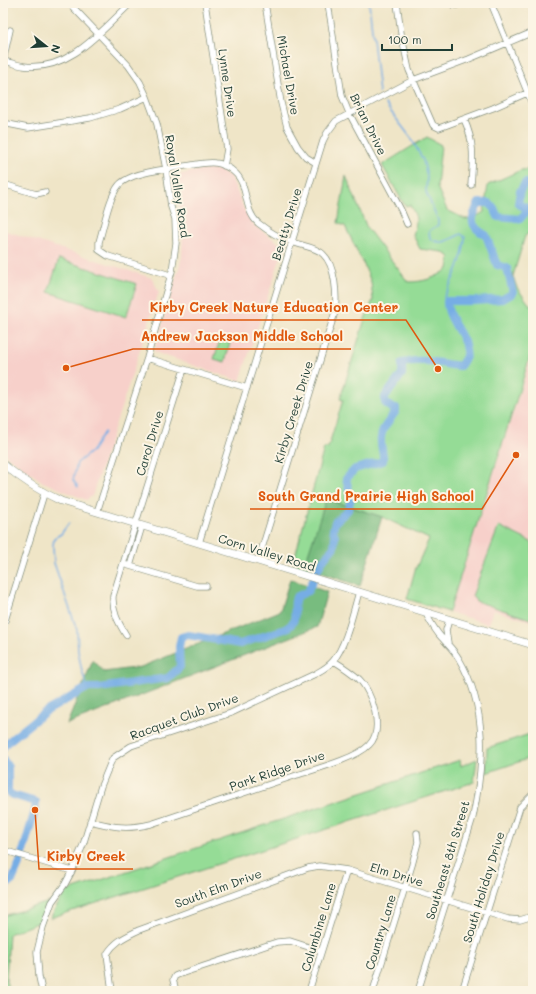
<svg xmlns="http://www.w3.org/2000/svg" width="536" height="994" font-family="Mali,sans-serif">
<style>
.built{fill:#f7d0ca}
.green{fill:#95dc96;stroke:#5a8c65}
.forest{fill:#78bc7f;stroke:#4c7c5a}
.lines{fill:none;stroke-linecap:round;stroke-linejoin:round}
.stream{stroke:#76ade5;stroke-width:1.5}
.river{stroke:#76ade5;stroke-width:8}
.minor-casing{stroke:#87917e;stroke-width:7}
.major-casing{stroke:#87917e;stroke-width:8}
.minor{stroke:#fff;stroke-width:5.5}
.major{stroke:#fff;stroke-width:7}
.labels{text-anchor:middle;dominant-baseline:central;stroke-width:4;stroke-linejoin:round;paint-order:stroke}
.street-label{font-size:12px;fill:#1f3d34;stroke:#fcf5e5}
.leader{fill:none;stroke:#de580e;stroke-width:1.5}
.callout-dot{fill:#de580e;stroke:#fcf5e5;stroke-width:1.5}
.callout-label{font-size:13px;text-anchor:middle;font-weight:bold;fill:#de580e;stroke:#fcf5e5;stroke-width:4;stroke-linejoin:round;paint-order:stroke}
</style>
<rect width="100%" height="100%" fill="#fcf5e5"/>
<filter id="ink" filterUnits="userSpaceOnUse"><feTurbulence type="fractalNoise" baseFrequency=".025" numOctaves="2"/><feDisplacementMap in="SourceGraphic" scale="8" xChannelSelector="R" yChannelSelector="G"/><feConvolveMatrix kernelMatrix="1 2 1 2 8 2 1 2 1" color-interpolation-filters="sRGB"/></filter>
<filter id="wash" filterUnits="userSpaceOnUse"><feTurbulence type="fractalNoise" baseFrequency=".012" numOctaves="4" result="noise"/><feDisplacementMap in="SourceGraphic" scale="16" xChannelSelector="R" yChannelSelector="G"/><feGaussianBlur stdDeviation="0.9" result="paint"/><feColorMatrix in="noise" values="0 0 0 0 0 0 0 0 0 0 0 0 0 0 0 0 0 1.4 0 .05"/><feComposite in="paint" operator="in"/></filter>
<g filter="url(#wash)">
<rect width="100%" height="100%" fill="#efe5c7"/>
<!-- built -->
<path class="built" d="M218,169L231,177L245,211L254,225L284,247L240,381L154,352L182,257L183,227L174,176L199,170Z
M3,230L152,278L159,292L92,496L86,500L43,482L8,457L3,451Z
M533,351V622L493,610L488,624L449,612Z"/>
<!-- green -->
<path class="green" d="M427,137L441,145L437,187L447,210L465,219L474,218L484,212L488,185L521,170L533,169V230L525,236L513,276L517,288L533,309V347L449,612L407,599L415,570L429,539L382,517L327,499L304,567L293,564L324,448H328L343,400L340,399L365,319L373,300L371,282L364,265L345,226L338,223L346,176L367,228L408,282C424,282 436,278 448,269L450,257L443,252L420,249L413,235C417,220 418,219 410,205L405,206L382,165Z
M59,259L137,284L126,317L48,292Z
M220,340L230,343L225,362L214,359Z
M499,526L533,543V620L476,601L472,596Z
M533,733V757L486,773L487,748Z
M477,759L474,782L50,918L65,892L460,760L461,766Z
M49,902L40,922L9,934L6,981L9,991H3V916Z"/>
<!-- forest -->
<path class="forest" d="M326,499L382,517L360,586L304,567Z
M290,579L327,592L317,627L67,724L93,660L104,672L141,667L280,611Z"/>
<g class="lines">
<!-- stream -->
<path class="stream" d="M369,3L379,93
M385,104L411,138L423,160L427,176L426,192L438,220V225L429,231L430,239C443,246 450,239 461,234L465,237C464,258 453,279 444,297L447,301
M78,487L73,480L77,463L92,451L104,432
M69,523L61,534L54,538L53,546L54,563L77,630L78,651L81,667L87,688"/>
<!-- river -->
<path class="river" d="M3,748L4,745L45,712L87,688H99L168,678L180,667L179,647L181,637L188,635L240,644L285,629C301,620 291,611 296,597L308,591L321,563L334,547L335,536L333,530L335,522L348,510L351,498L346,479L355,469L383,461C384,454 381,449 381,442C379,431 390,420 396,411V408H392L385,403V397L402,374V363C422,357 440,364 460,366C462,363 466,358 466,355C469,339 446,319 447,301H475L503,299L513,293L507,268L497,265L486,235C468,226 471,218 479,203H489L494,208L498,217L520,219L526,212L525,207L518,204L520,191L525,183L533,184
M3,759L8,767V792L12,795L36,802L35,810L20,862L12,881L3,887"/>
</g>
</g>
<g filter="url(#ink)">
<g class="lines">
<!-- minor casing -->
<g class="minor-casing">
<path id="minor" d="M69,3L128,65L140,82L147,97L157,124L166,169L171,207L175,219L176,243L172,271L147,358L97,512
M205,3L227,149L224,166
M265,3L281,103L287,127L298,147L306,157L316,163
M328,3L342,96L349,113L401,210L407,224
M397,3L401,33L409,70L433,125L439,128L493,108L527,93
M452,3L453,5H457L463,3
M491,3L533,106
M3,61C10,62 17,65 24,66C69,72 101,31 131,3
M3,61L10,30
M464,119C475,144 473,158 471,185
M3,123L28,128L90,118L120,109L147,97
M3,184L36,194L45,192
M170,275L108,256L99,250V242C104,226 109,197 119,185C122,181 129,178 134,176C150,170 169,169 185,166C195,165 205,162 215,163C221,163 230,168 234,172C249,184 243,210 258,223C268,231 280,238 292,242C302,246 316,247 323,254C336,266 337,297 335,312L258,561
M147,358L247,388
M199,543L323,141L327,133L336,121L413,80L469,59L533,32
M123,564L197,586H206
M130,566L142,526
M3,627L44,494
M126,635C118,622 112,611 113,596L184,369
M448,643L446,630L449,620
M90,821C115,827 125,830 151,824C200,808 248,791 297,775C316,769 357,758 369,745C385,730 372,692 359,679C351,672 342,666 334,661
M3,850L72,871
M42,991L39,977L37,952L43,927L52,902L65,884L72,871L83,845L101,786L110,764L113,758L131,746L231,713L315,674C322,670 328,667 333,661C346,646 353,612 359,592
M112,991L107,954C115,941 125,937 139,930L308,868L319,866L347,870L508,919L520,920L533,916
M176,991L173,980L175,976L180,974L277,942L290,941L321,951
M309,991L347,870
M373,991L412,865L418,842L417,833
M418,991L473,817C484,764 488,708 459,659C454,650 449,646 442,638C435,631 430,621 425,612
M462,991L520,807L533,794"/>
</g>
<!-- major casing -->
<g class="major-casing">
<path id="major" d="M3,464C21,479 39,491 61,501L533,645"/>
</g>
<!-- minor -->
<use href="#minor" class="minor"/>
<!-- major -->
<use href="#major" class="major"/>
</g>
</g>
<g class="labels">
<!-- street labels -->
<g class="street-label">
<text transform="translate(289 75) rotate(80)">Michael Drive</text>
<text transform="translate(228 83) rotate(82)">Lynne Drive</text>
<text transform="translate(369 124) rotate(64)">Brian Drive</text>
<text transform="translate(178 186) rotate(81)">Royal Valley Road</text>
<text transform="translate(286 224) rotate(-73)">Beatty Drive</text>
<text transform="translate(293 412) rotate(-73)">Kirby Creek Drive</text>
<text transform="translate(149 443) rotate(-73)">Carol Drive</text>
<text transform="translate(267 552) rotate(17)">Corn Valley Road</text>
<text transform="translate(184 716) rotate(-20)">Racquet Club Drive</text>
<text transform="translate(277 770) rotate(-19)">Park Ridge Drive</text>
<text transform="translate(447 860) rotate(-73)">Southeast 8th Street</text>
<text transform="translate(397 874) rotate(17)">Elm Drive</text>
<text transform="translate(483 887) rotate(-73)">South Holiday Drive</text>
<text transform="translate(218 888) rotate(-20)">South Elm Drive</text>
<text transform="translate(318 927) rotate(-73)">Columbine Lane</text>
<text transform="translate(380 932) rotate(-73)">Country Lane</text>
</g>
</g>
<!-- callouts -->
<path class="leader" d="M438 369L406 320H142M66 368L133 349H351M516 455L482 509H250M35 810L39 869H133"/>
<g class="callout-dot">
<circle cx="438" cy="369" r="4"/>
<circle cx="66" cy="368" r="4"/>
<circle cx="516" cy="455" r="4"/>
<circle cx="35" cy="810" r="4"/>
</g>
<g class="callout-label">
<text x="274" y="312">Kirby Creek Nature Education Center</text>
<text x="242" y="341">Andrew Jackson Middle School</text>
<text x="366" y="501">South Grand Prairie High School</text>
<text x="86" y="861">Kirby Creek</text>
</g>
<!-- margin -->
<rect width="536" height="994" fill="none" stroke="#fcf5e5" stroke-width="16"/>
<!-- north arrow -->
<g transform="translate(46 46) rotate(107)" stroke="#fcf5e5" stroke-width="3" paint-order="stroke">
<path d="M0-3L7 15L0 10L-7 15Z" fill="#1f3d34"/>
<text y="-6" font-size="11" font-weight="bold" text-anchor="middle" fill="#1f3d34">N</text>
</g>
<!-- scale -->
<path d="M382 44v6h70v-6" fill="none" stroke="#1f3d34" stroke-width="2"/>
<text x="388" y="44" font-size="12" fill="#1f3d34" stroke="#fcf5e5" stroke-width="3" paint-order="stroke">100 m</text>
</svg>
